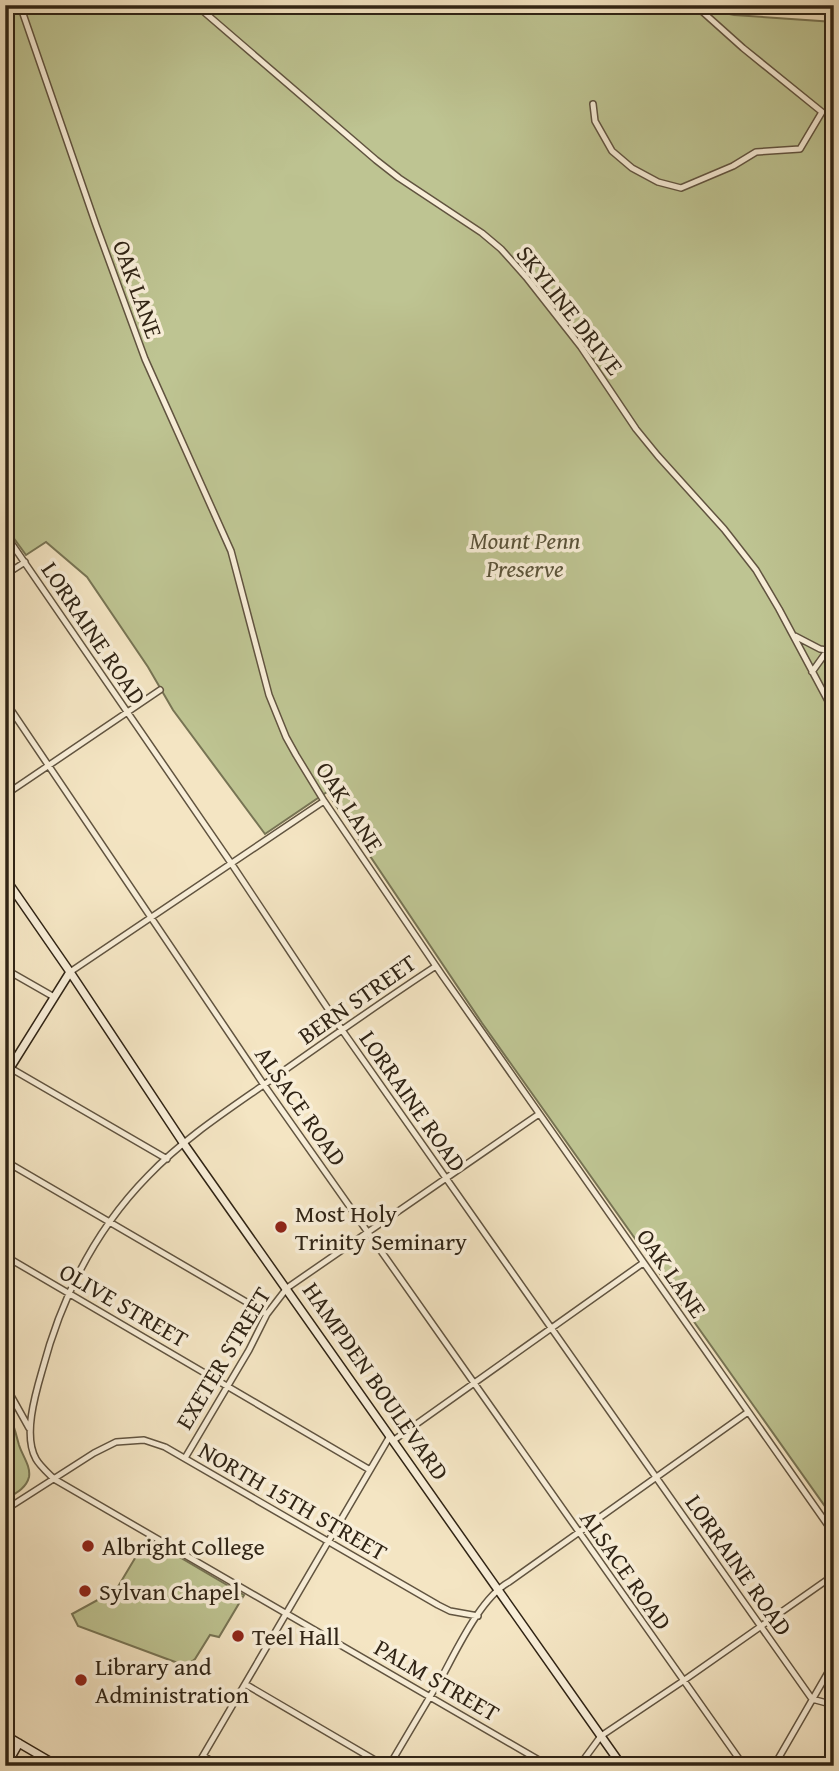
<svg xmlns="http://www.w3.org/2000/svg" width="839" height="1771" font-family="'Gentium Book Plus',serif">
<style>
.green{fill:#bec492;stroke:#777454;stroke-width:2}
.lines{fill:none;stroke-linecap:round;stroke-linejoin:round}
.street-casing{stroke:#615440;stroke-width:8}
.secondary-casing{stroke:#302415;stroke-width:10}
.street{stroke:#f8eed8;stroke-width:5}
.secondary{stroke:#f8eed8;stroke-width:7}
.poi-dot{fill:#8f2418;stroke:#f8eed8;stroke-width:2.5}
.labels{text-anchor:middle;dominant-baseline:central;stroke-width:7;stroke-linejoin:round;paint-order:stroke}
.street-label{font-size:24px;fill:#302415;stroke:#f8eed8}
.park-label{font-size:24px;font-style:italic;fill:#5b543a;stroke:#f8eed8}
.poi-label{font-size:24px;fill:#302415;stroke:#f8eed8;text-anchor:start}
</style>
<rect width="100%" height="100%" fill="#f4e5c3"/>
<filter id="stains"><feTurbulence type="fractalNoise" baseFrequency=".00286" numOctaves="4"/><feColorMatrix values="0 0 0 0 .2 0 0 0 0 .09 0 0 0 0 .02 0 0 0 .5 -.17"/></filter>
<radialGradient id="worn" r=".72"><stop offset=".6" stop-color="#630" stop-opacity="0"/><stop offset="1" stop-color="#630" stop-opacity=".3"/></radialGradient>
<!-- green -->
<path class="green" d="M5,5H687L734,15L834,22V1519L482,1023L327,792L265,834L173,710L148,667L87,577L46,542L26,555L5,526Z
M5,1402C11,1416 15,1430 19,1445C22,1455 31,1466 29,1477C26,1489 14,1494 5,1500Z
M147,1538L244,1595L219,1637L210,1635L195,1659L186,1666L78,1626L72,1614L116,1590Z"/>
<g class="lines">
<!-- street casing -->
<g class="street-casing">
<path id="street" d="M20,5L96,225L145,359L231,551L269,695L286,737L296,755L324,801L442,975L834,1534
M196,5L376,160L399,178L482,233L501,249L526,277L581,347L636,429L658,456L724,529L756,570L779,609L834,712
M593,104L595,121L612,151L632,168L658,182L681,188L733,166L756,152L800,149L822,112L743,48L695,5
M5,534L231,863L342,1030L745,1604L812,1699L834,1705
M5,575L25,562
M795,636L820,649L834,651
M812,672L827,651
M5,701L264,1085L744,1766
M5,795L160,690
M436,966C384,1000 333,1036 282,1072C236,1105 187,1135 148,1176C95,1230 61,1299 42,1371C35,1395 23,1436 36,1459C40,1466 48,1473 54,1479L549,1766
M5,969L54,997
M70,972L324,801
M5,1065L167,1159
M5,1161L267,1314
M5,1256L370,1470
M5,1385L29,1428
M394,1440L643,1263
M185,1458L249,1350L267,1314L287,1288L539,1114
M5,1510L94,1453L116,1442L144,1440L165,1447L438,1605L450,1611L478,1616
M245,1684L385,1766
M203,1756L220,1766
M197,1766L390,1436
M389,1766C407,1735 426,1704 444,1673C459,1645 482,1597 509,1582L748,1412
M579,1766L601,1736L683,1681L834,1575
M774,1766L834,1662"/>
</g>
<!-- secondary casing -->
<g class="secondary-casing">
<path id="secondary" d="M5,878L70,972L184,1144L622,1766
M5,1076L70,972
M5,1735L58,1766
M6,1766L19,1743"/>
</g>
<!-- street -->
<use href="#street" class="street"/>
<!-- secondary -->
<use href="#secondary" class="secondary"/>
</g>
<!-- markers -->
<g class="poi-dot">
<circle cx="281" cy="1227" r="7"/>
<circle cx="88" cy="1546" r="7"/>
<circle cx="85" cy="1591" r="7"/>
<circle cx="238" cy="1636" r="7"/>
<circle cx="81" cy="1680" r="7"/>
</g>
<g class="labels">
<!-- street labels -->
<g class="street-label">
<text transform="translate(138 289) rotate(70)">OAK LANE</text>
<text transform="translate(570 310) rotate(52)">SKYLINE DRIVE</text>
<text transform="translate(94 633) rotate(56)">LORRAINE ROAD</text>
<text transform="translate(350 807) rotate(57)">OAK LANE</text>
<text transform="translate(357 999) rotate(-35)">BERN STREET</text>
<text transform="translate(413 1101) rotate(55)">LORRAINE ROAD</text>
<text transform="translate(301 1106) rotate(55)">ALSACE ROAD</text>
<text transform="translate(672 1273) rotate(55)">OAK LANE</text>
<text transform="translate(124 1305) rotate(30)">OLIVE STREET</text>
<text transform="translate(223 1358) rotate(-59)">EXETER STREET</text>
<text transform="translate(376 1381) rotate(55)">HAMPDEN BOULEVARD</text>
<text transform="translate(293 1501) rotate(30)">NORTH 15TH STREET</text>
<text transform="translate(739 1565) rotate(55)">LORRAINE ROAD</text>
<text transform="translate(626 1570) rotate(55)">ALSACE ROAD</text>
<text transform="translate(437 1680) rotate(30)">PALM STREET</text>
</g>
<!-- park labels -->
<g class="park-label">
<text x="525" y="540">Mount Penn<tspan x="525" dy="28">Preserve</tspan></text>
</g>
<!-- poi labels -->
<g class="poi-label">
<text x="295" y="1213">Most Holy<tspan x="295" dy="28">Trinity Seminary</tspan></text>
<text x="102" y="1546">Albright College</text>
<text x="99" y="1591">Sylvan Chapel</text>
<text x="252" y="1636">Teel Hall</text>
<text x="95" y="1666">Library and<tspan x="95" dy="28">Administration</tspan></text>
</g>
</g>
<!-- margin -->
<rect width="839" height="1771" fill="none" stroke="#f4e5c3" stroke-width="28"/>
<rect x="7" y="7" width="825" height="1757" fill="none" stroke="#302415" stroke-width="3.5"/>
<rect x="14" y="14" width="811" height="1743" fill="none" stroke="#302415" stroke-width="2"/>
<rect width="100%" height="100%" filter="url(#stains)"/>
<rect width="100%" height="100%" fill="url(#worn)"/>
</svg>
